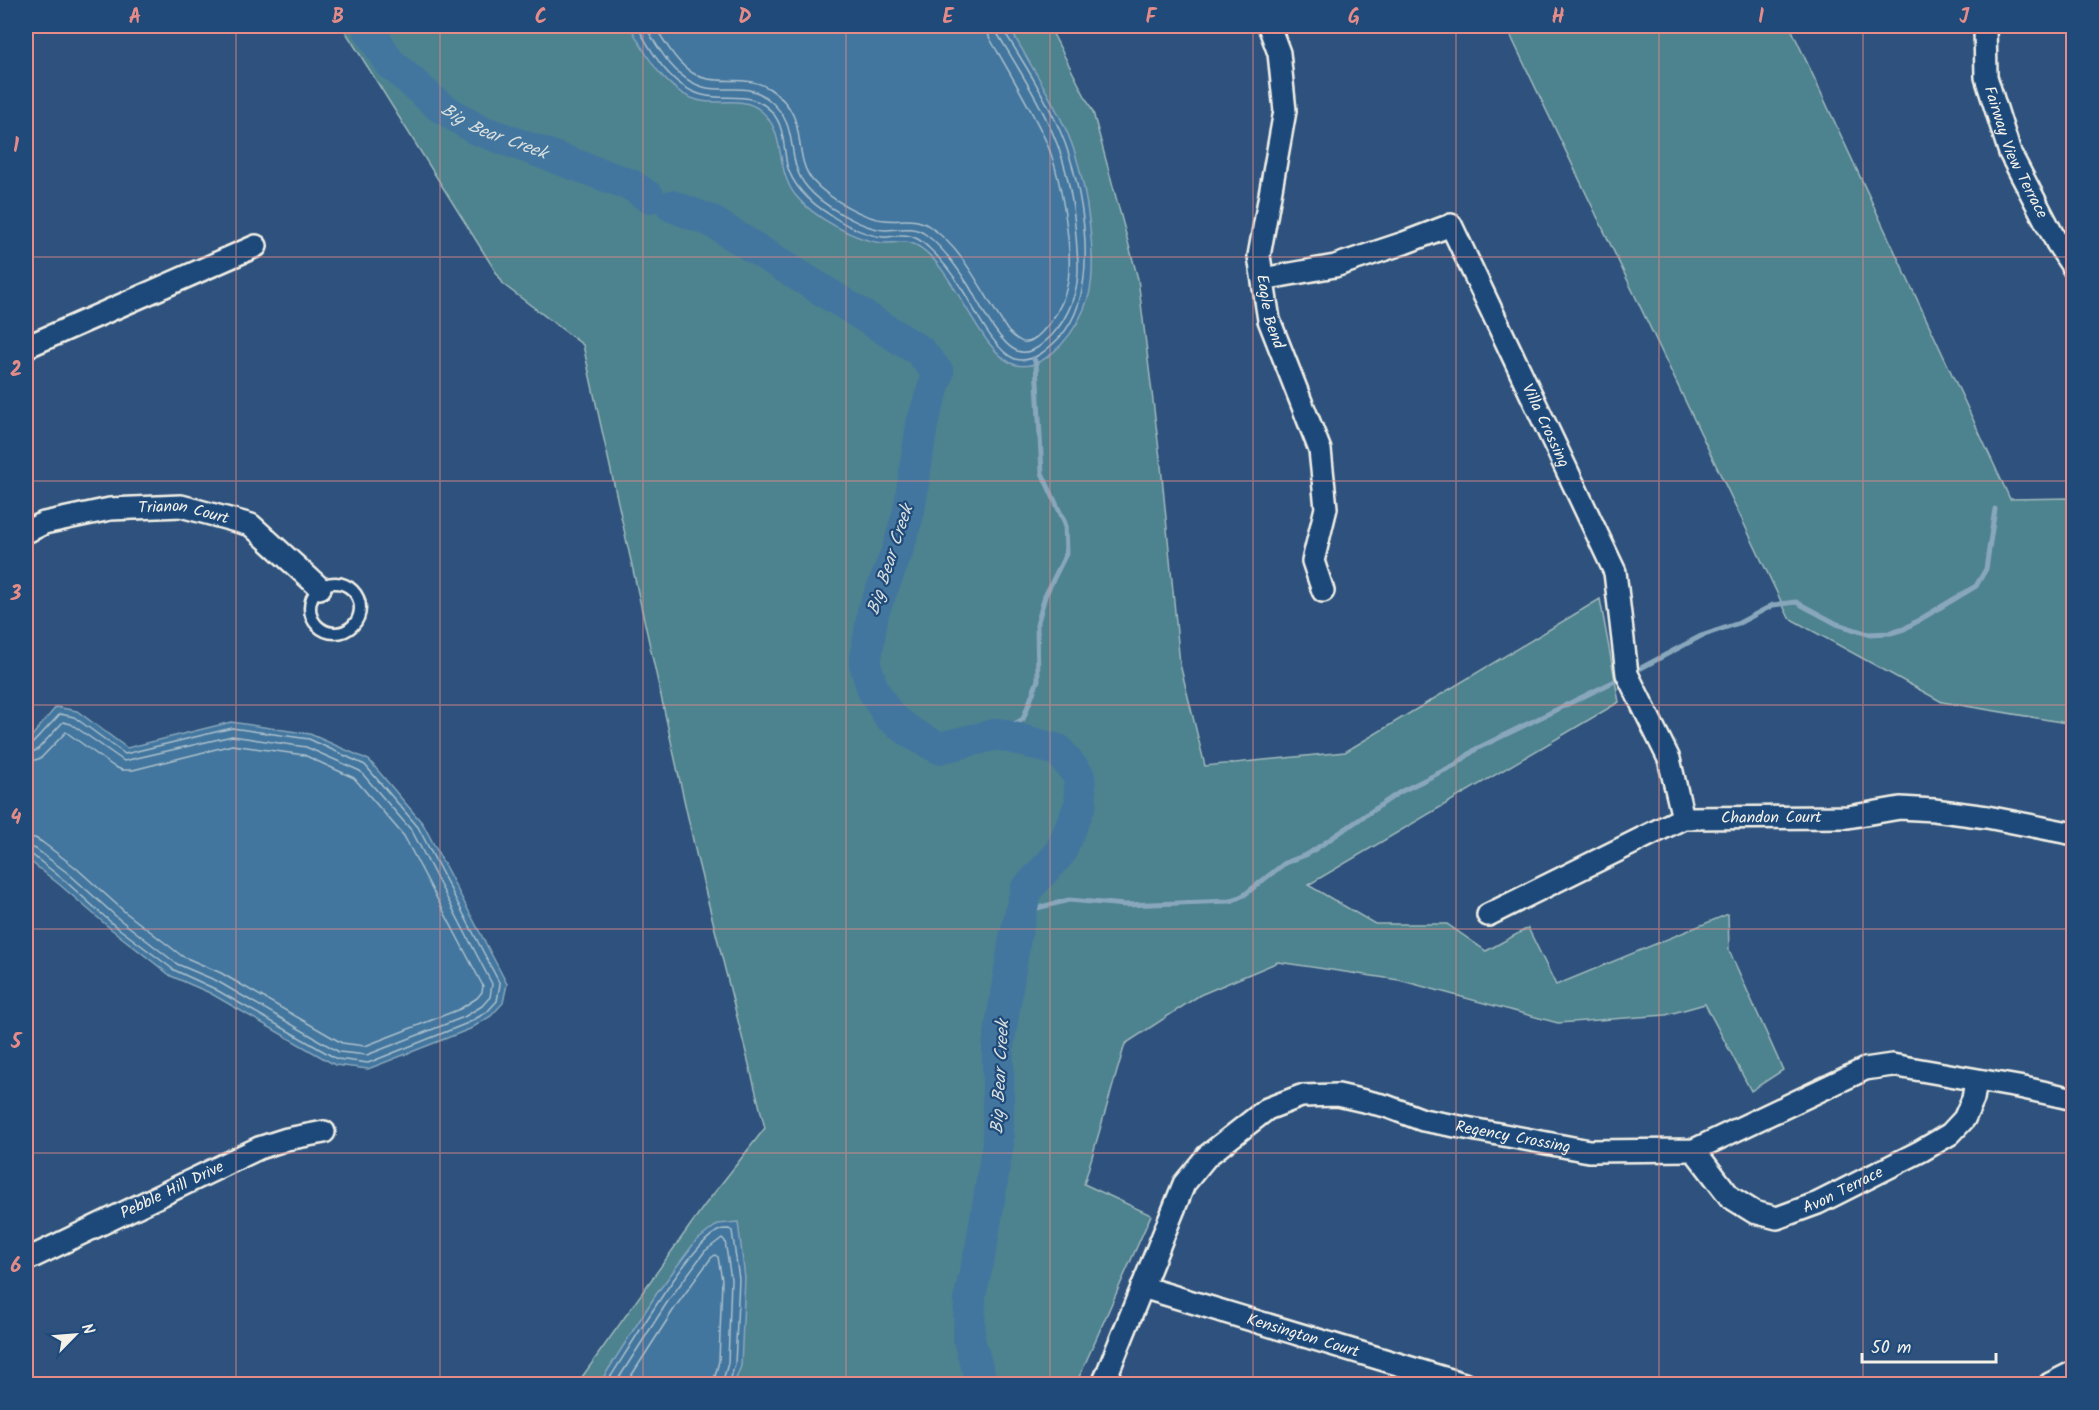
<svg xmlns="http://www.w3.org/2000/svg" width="2099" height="1410" font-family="Kalam,sans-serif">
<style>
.green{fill:#4e828f;stroke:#a1babc;stroke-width:1.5}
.water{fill:#42769f;stroke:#89a7bc;stroke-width:1.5}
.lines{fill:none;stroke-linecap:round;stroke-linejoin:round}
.shore{stroke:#adc0cb;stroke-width:1.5}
.stream{stroke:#89a7bc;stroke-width:5}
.river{stroke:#42769f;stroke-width:32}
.service-casing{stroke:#f4f1e8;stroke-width:15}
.minor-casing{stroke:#f4f1e8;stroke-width:26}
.service{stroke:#1f4a7a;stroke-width:10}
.minor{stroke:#1f4a7a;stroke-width:21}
.grid{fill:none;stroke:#e58c88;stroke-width:1.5;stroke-opacity:0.55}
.labels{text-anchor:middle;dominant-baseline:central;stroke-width:4.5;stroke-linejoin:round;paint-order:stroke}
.street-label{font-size:16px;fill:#f4f1e8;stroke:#1f4a7a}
.water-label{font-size:18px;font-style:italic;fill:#d9dfdd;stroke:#1f4a7a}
.neatline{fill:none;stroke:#e58c88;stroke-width:2}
.grid-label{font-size:20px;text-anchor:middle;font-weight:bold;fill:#e58c88}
</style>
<rect width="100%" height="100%" fill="#2e527d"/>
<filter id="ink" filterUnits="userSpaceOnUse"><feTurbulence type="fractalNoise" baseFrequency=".0167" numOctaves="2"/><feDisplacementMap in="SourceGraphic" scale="12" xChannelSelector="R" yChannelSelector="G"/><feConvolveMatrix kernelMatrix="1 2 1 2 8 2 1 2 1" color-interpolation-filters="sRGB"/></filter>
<g filter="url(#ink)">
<!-- green -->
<path class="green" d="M342,26H1049L1093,112L1138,279L1161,466L1180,664L1205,766L1345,752L1600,599L1619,702L1308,885L1375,924H1447L1486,951L1528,928L1556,985L1728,914L1729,950L1783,1070L1751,1091L1705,1004L1666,1015L1558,1023L1399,980L1278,962L1200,995L1125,1044L1084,1184L1151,1215L1076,1384H577L704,1206L765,1128L697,858L583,345L504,285Z
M1506,26H1790L2010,499L2073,498V724L1942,702L1789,618Z"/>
<!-- water -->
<path class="water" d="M630,26H1008C1018,41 1027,59 1037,75C1051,100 1066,125 1075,153C1086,187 1098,260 1089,295C1084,312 1074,331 1061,345C1049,357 1034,369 1016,365C980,356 954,264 916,245C905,239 895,244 883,243C857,241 813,217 796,196C774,169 787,131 760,110C745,98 727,103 709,102C670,100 646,56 630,26Z
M56,707L77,711L127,748L231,722L310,734L369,760L423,824L507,984L503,1003L491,1016L470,1029L368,1069L335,1065L210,993L171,976L111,929L60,885L26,858V743Z
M738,1222L745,1278L741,1366L734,1384H599L657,1293L695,1242L718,1224Z"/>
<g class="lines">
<!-- shore -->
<path class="shore" d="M637,26C652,53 672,90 707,96C731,100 753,91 772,112C785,127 783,146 787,165C793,188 812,204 832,216C847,226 866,235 883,237C890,238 896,235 902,235C914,235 922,241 930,249C943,261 953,275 962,289C974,308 994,351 1015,359C1033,364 1048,349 1059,338C1103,293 1083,185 1061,133C1046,98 1024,63 1004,31L1003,26
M645,26C659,50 677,82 707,88C728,92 749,83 768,99C803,127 783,159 807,187C821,205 863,229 885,230C899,230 912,225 925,234C943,247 957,267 969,286C979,303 998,343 1017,351C1031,356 1043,344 1052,335C1069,317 1079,290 1078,265C1076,229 1073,193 1062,158C1049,116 1020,71 997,33L996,26
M655,26C667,46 683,75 708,79C730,83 750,76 770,89C812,117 790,153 813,181C827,197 864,219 885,220C900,222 914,216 929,226C965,250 984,296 1008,331C1021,344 1027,347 1041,333C1053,321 1062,306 1066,290C1076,255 1060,170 1044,137C1028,103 1008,70 989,37L987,26
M26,746L32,744L60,714L74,717L125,754L232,728L309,739L365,765L418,827L500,984L497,1001L487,1012L468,1023L368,1063L337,1059L213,988L174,970L114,925L64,880L31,854L26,853
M26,754L37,750L63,722L71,724L124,761L232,736L306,747L360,771L412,831L492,984L490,997L482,1006L464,1017L367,1055L339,1052L217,981L177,964L119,919L69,874L36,849L26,846
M26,763L41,758L66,732L113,766L122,770H133L232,745L304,755L354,778L404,836L483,986L482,992L477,998L460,1009L365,1046L342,1043L221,973L182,956L125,912L75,867L42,842L35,838L26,837
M606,1384C626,1354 691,1241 720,1230C721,1229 729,1229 729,1229L732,1231L739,1279L735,1364L729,1384
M615,1384L668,1301L705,1251L722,1238L725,1241L731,1279L728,1363L722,1384
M626,1384L676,1306L711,1258L715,1255L718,1257L722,1280L719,1361L713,1384"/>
<!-- stream -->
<path class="stream" d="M1641,668L1701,636L1739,623L1773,605L1796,602L1837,624L1868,634L1891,633L1904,629L1976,586L1986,569L1995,509
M998,734L1023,719L1038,680L1037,625L1045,596L1066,554L1065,523L1042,473L1036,364L1034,359
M1021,912L1069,900L1125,905L1231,901L1244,895L1285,863L1308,854L1400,792L1455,765L1476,749L1615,681"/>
<!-- river -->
<g class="river">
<path id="s1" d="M367,26L389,62L439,106L476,129L631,185L649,197"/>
<path d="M672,206L711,221L920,351L938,373L922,424L909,511L898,549L873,612L865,664L873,690L889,716L913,734L939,748L998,734L1058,750L1079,776L1081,803L1060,853L1026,890L1015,938L998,1047V1143L982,1243L970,1296L969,1340L982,1384"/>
</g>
<!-- service casing -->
<g class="service-casing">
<path id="service" d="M310 608a25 25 0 1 1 50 0a25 25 0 1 1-50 0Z"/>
</g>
<!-- minor casing -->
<g class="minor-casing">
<g id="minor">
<path id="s2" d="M1269,26L1279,53L1285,111L1259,256L1269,320L1320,450L1326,508L1313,561L1323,591"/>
<path id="s3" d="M1985,26L1986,77L2010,153L2057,243L2074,269"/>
<path id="s4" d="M1263,279L1335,266L1404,243L1451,225L1615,572L1627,674L1669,759L1683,818"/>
<path d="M26,347L256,246"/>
<path id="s5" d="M26,532L44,523L110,509L181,506L251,525L320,588"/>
<path id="s6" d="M1488,915L1683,818L1848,817L1900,808L1934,810L1987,817L2074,834"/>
<path id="s7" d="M1694,1150L1730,1197L1754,1212L1777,1218L1818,1203L1921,1151L1950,1134L1964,1119L1973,1099L1976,1081"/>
<path id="s8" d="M26,1260L259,1148L287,1139L324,1132"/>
<path id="s9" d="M1142,1287L1464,1384"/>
<path id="s10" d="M1103,1384L1184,1184L1207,1156L1267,1109L1301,1096L1338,1095L1386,1106L1423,1120L1589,1151L1694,1150L1865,1069L1892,1065L2024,1088L2074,1099"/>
<path d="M2050,1384L2074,1372"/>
</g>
</g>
<!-- service -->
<use href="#service" class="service"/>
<!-- minor -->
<use href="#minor" class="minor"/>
</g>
</g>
<!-- grid -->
<path class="grid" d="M236,26V1384M440,26V1384M643,26V1384M846,26V1384M1050,26V1384M1253,26V1384M1456,26V1384M1659,26V1384M1863,26V1384M26,257H2074M26,481H2074M26,705H2074M26,929H2074M26,1153H2074"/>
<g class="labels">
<!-- street labels -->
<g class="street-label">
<text stroke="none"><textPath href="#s3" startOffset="132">Fairway View Terrace</textPath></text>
<text stroke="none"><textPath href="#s2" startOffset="291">Eagle Bend</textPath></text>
<text stroke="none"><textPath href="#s4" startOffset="418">Villa Crossing</textPath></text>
<text stroke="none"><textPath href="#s5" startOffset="162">Trianon Court</textPath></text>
<text stroke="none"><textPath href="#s6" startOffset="306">Chandon Court</textPath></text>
<text stroke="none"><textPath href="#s10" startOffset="582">Regency Crossing</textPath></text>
<text stroke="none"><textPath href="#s7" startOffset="183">Avon Terrace</textPath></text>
<text stroke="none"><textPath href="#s8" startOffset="162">Pebble Hill Drive</textPath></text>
<text stroke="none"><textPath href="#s9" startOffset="168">Kensington Court</textPath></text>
</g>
<!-- water labels -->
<g class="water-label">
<text stroke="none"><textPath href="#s1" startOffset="170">Big Bear Creek</textPath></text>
<text transform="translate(891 560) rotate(-72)">Big Bear Creek</text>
<text transform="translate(1001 1077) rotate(-87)">Big Bear Creek</text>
</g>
</g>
<!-- margin -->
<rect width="2099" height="1410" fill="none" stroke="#1f4a7a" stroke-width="66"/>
<!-- north arrow -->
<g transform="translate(75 1335) rotate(65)" stroke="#1f4a7a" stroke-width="4.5" paint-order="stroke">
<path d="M0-4.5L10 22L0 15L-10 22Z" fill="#f4f1e8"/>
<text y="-9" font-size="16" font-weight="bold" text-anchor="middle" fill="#f4f1e8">N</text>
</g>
<!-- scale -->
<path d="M1862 1353v9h134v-9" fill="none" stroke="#f4f1e8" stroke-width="3"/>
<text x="1871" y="1353" font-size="18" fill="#f4f1e8" stroke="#1f4a7a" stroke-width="4.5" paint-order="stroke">50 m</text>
<rect x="33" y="33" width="2033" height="1344" class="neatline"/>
<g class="grid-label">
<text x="135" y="23">A</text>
<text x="338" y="23">B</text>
<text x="541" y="23">C</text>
<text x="745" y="23">D</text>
<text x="948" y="23">E</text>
<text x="1151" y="23">F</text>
<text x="1354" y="23">G</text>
<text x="1558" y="23">H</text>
<text x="1761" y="23">I</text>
<text x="1964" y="23">J</text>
<text x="16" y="152">1</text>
<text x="16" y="376">2</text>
<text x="16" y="600">3</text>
<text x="16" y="824">4</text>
<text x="16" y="1048">5</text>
<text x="16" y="1272">6</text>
</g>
</svg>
